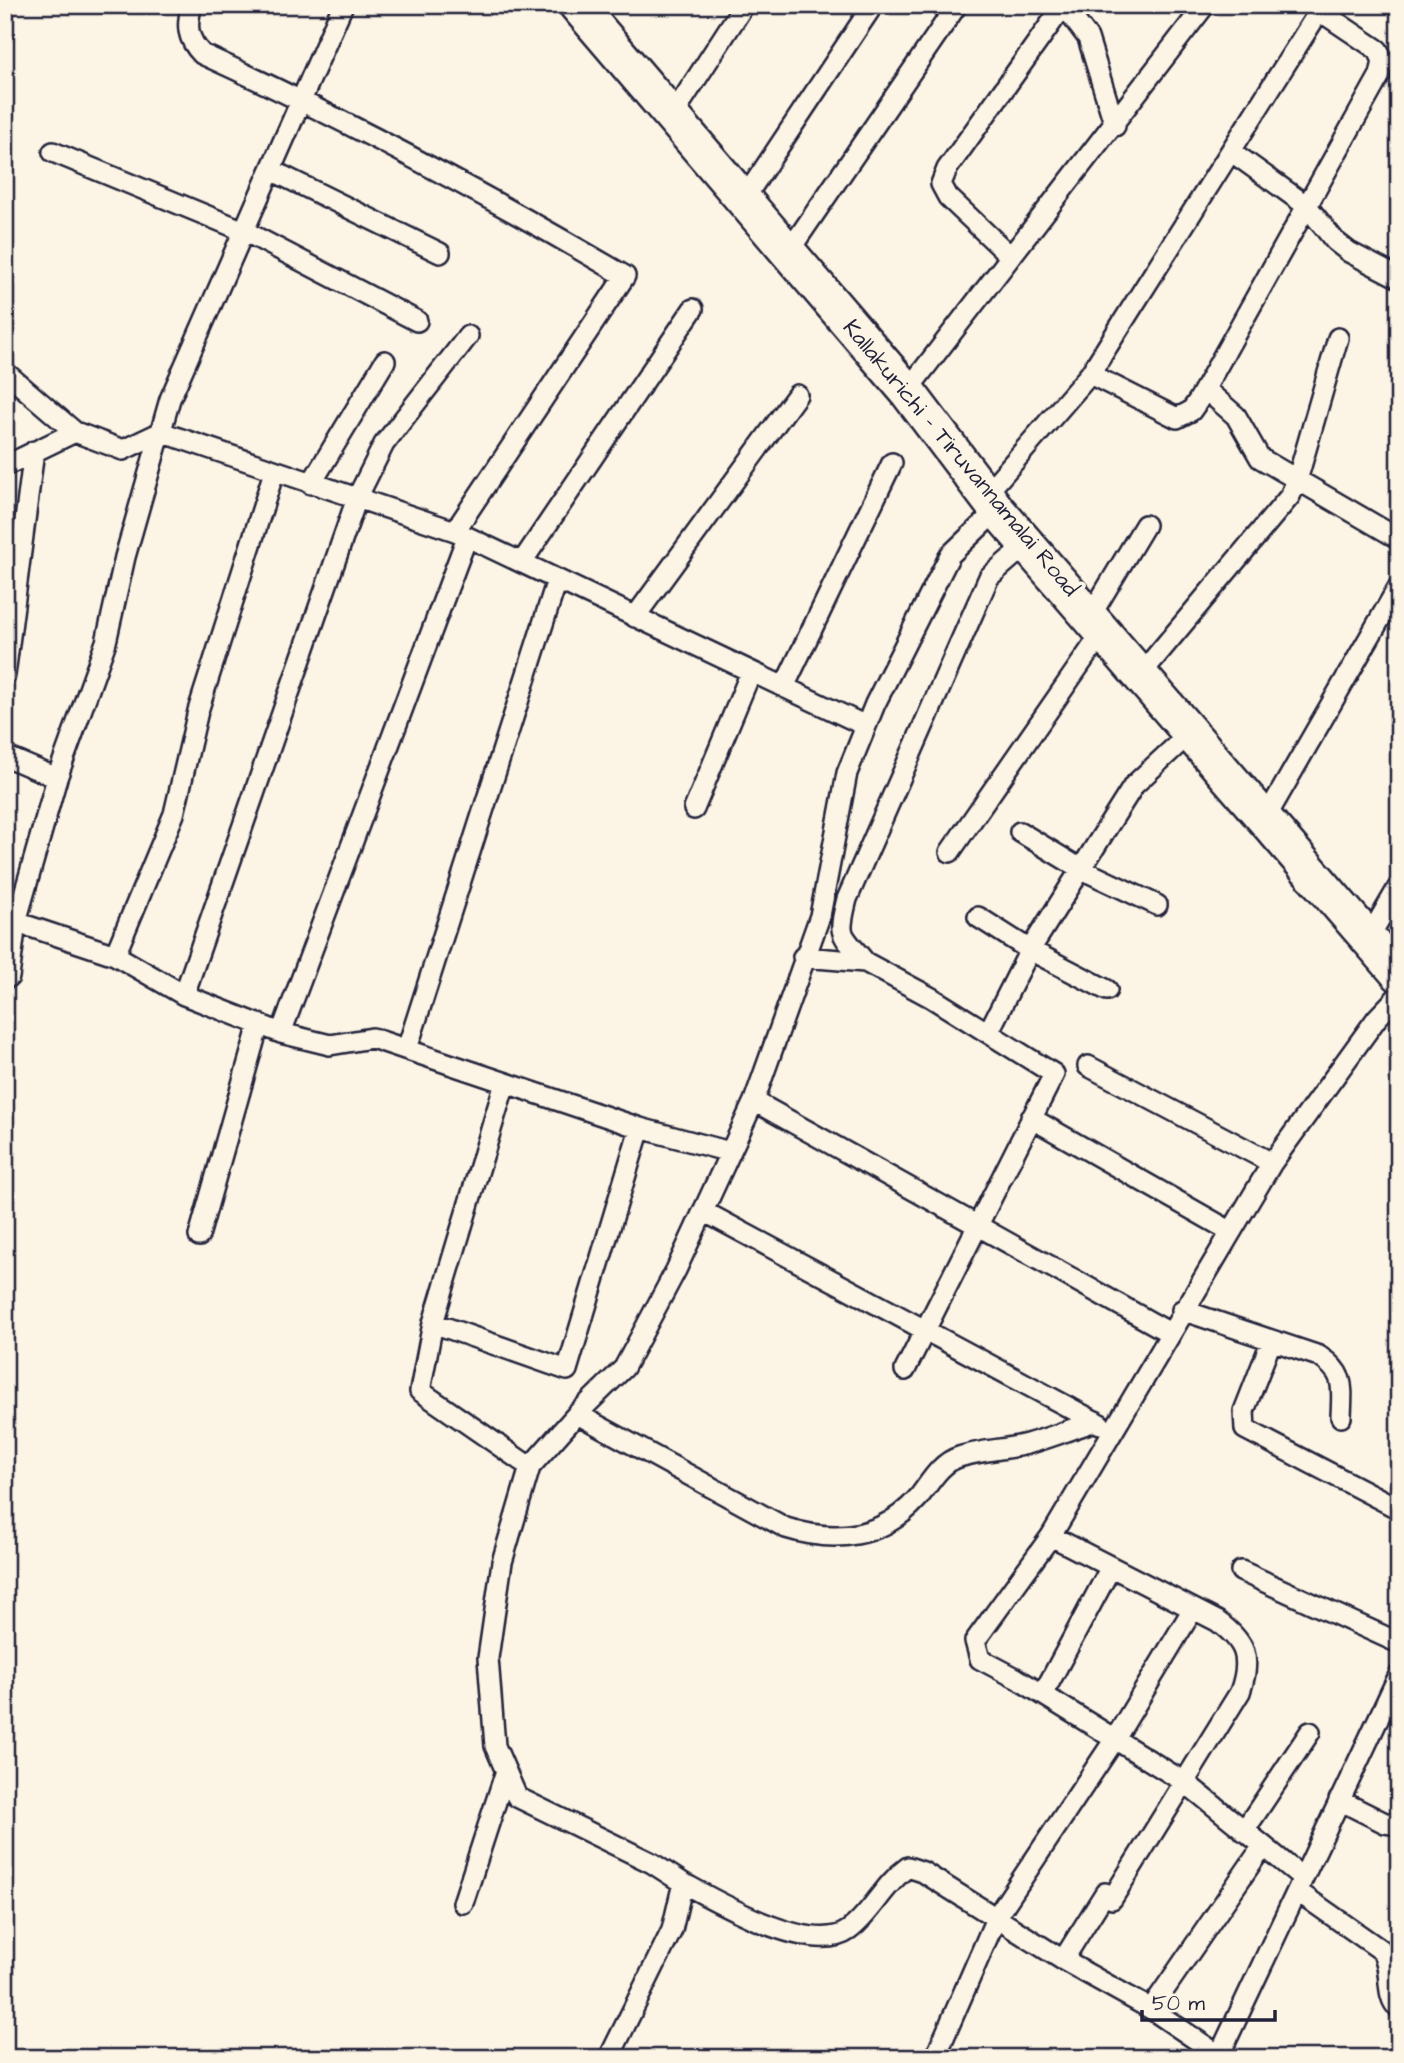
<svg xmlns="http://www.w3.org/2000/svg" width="1404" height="2063" font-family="'Architects Daughter',sans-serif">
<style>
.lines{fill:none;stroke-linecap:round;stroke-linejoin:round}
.street-casing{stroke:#22223b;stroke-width:24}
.highway-casing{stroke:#22223b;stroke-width:40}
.street{stroke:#fcf5e5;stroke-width:19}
.highway{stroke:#fcf5e5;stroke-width:35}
.labels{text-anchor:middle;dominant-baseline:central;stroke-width:7;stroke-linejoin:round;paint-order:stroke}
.street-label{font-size:23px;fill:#22223b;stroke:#fcf5e5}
</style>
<rect width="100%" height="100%" fill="#fcf5e5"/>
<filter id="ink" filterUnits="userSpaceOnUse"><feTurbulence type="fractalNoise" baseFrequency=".0143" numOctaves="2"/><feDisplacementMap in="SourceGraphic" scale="14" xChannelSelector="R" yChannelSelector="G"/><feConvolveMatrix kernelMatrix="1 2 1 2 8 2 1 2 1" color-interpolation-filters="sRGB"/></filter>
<g filter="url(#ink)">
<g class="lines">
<!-- street casing -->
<g class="street-casing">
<path id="street" d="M192,5C186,25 187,39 202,54C347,120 487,195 625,276L455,531
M1064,6L1088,38L1115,126
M671,118L744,5
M53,152L244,231L417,321
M1232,152L1307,206L1335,241L1349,252L1399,278
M271,170L440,253
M744,199L873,5
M789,251L957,5
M1010,256L948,197L941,184L947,169L1064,5
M5,372L75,432
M1090,374L1177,418L1191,411L1198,401L1380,75L1383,61L1378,50L1320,11
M1205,389L1236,416L1260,458L1399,539
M907,391L1205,5
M5,466L75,432L123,450L161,432L455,531L866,726
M311,484L385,361
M987,493L1090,374L1323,5
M522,562L693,309
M1091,615L1145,525
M635,617L797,395
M1141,674L1290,496L1298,477L1338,338
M5,675L34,451
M785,685L892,463
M5,756L57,778
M694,809L751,672
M1265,819L1399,586
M1020,832L1081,869L1157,905
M950,852L1104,630
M978,917L1030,950L1107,990
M16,922L115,955L184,995L281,1033L330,1045L372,1038L640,1128L730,1152
M1368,939L1399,886
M115,955L174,814L198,711L274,472
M803,957L865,962L932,998L1054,1074L905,1370
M865,962C841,932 837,939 847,899L989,577L1027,544
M9,977L16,922L57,778L106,642L125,557L170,399L343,5
M184,995L357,498L384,444L468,336
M281,1033L467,537
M988,1033L1030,950L1134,785L1191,732
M407,1049L557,580
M1088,1066L1272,1163
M505,1083L433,1323L420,1391L530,1467
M754,1101L1170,1333
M1031,1118L1230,1231
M703,1211L1100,1424
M199,1236L259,1024
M1182,1310L1319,1356C1346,1374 1342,1386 1341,1417
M433,1323L567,1370L640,1128
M1271,1342L1244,1411L1245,1429L1399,1509
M577,1414L786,1528C834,1543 882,1539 918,1498C930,1483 940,1463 959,1457C980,1450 1002,1450 1023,1445C1047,1439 1071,1429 1095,1421
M1051,1536L1217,1621C1246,1642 1252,1658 1240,1692L1112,1899
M1241,1571L1399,1643
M1043,1694L1111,1567
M1339,1800L1385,1823L1399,1825
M1244,1831L1310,1732
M1303,1878L1186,1783L1016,1678L980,1659L975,1641L1051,1536L1272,1163L1377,1018L1399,995
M683,1883C718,1902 812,1957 849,1930C872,1913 884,1884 908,1867L923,1872L1063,1960L1151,2009L1223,2058
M1297,1891L1381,1950C1394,1969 1383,1995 1399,2009
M463,1903L505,1774
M1063,1960L1105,1893
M1151,2009L1263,1846
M609,2058L672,1930L683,1883L652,1863L517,1797L495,1746L488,1658L502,1562L530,1467L577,1414L624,1368L676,1270L754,1101L820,916L847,773L875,704L950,555L997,510
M935,2058L997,1916L1115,1739L1193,1609
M1218,2058L1399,1675"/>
</g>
<!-- highway casing -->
<g class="highway-casing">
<path id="highway" d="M577,5L907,391L997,510L1399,974"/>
</g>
<!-- street -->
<use href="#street" class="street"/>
<!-- highway -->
<use href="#highway" class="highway"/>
</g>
</g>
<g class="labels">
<!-- street labels -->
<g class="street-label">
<text transform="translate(961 458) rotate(50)">Kallakurichi - Tiruvannamalai Road</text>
</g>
</g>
<!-- margin -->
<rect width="1404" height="2063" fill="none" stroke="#fcf5e5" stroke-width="28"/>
<rect x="14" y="14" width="1376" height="2035" fill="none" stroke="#22223b" stroke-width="2.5" filter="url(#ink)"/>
<!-- scale -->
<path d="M1142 2010v10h133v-10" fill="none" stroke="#22223b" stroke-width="3.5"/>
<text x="1152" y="2010" font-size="21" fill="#22223b" stroke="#fcf5e5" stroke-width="5" paint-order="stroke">50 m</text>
</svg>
